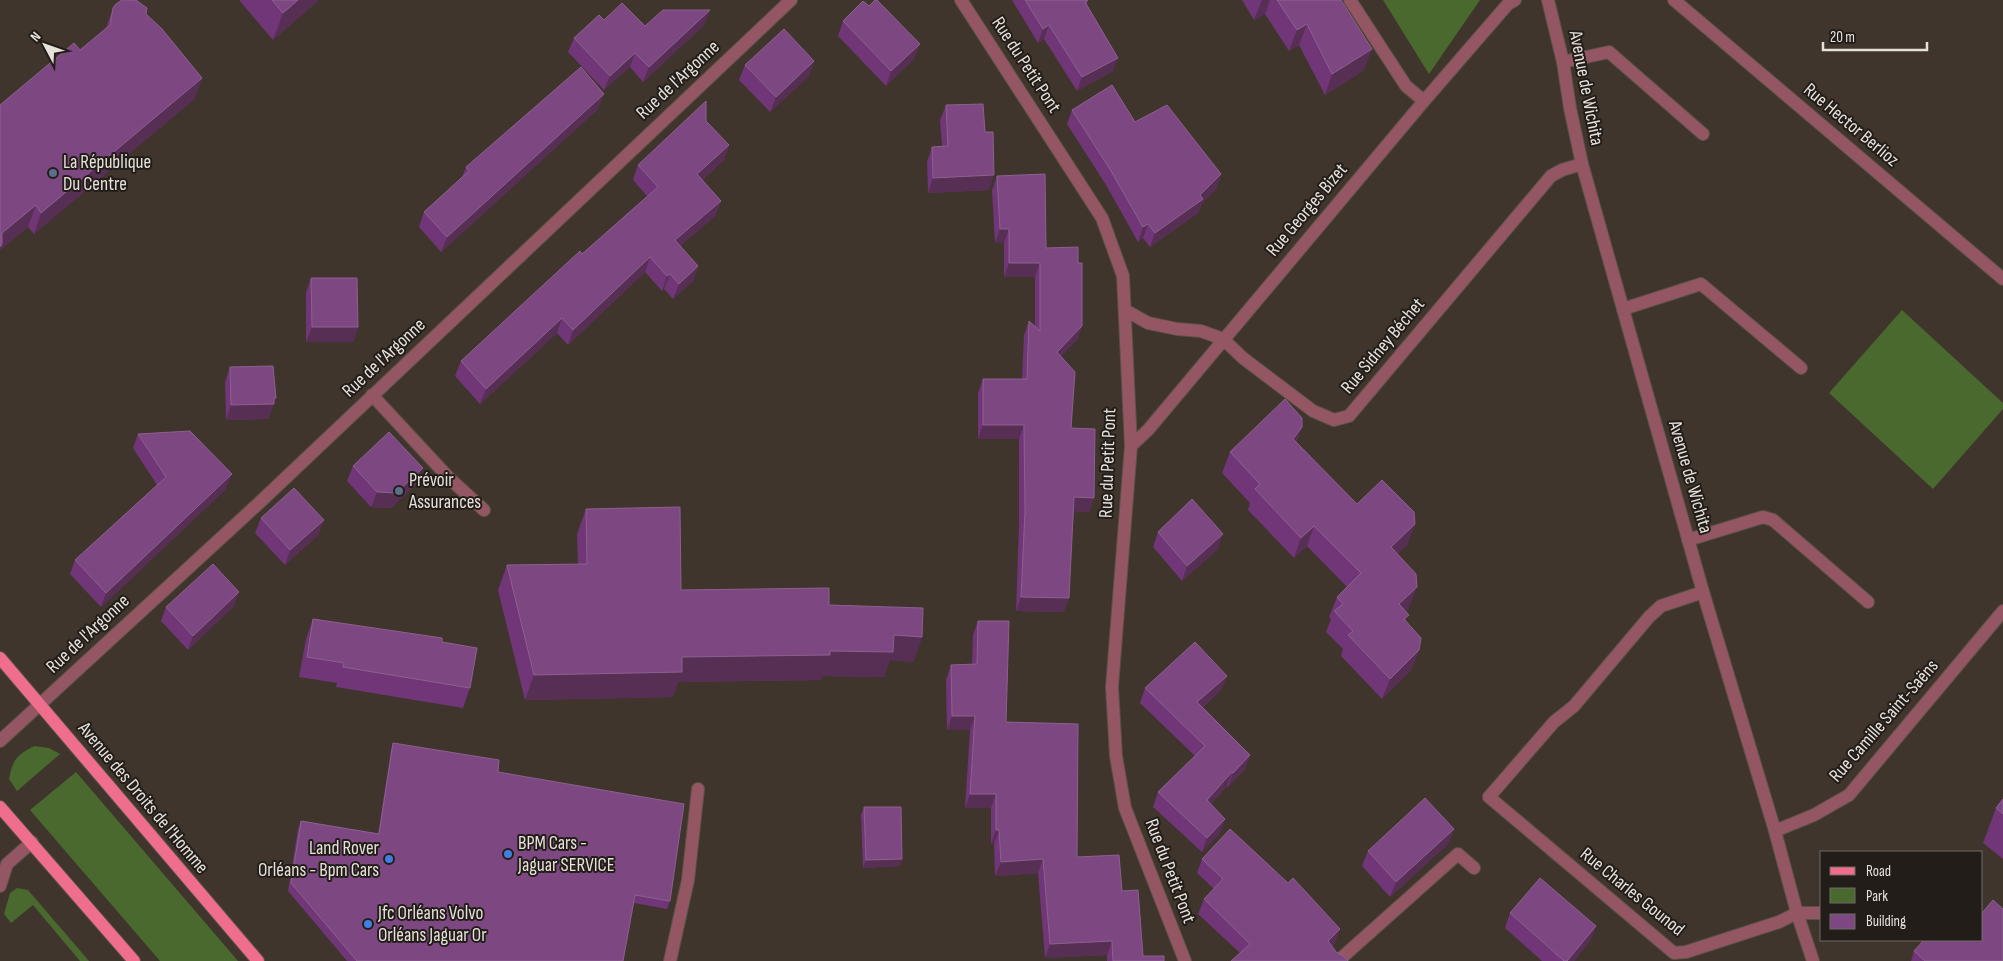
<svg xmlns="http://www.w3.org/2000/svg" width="2003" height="961" font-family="'Sofia Sans Condensed',sans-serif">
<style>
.green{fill:#49692e}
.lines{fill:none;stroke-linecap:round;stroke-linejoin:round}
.service-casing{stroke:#5a5148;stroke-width:14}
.minor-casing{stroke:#5a5148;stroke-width:14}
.tertiary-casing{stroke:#5a5148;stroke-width:14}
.primary-casing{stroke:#5a5148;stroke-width:14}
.service{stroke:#955663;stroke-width:12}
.minor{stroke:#955663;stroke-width:12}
.tertiary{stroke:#955663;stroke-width:12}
.primary{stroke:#ef6e8d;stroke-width:12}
.wall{fill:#703677}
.shaded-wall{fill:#572e54}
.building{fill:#7d4881;stroke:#8d608f}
.service-dot{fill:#5c6f8a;stroke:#221d19;stroke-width:2}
.shop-dot{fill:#3f7fe0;stroke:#221d19;stroke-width:2}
.labels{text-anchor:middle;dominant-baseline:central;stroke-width:4;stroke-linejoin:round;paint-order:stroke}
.street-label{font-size:19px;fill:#e7e1db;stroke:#221d19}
.poi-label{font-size:19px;fill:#e7e1db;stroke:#221d19;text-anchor:start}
</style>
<rect width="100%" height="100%" fill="#3f352c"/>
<!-- green -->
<path class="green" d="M1383,0H1480L1429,74Z
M1902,310L2003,403V409L1933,489L1829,393Z
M34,746L49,748L60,754L17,791L9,779C13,759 16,756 34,746Z
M76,772L238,961H160L30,810Z
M17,888L28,890L89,961H80L33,905L11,923L4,914L10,893Z"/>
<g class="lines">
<!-- service casing -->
<g class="service-casing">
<path id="service" d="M1563,62L1609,52L1703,134
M1623,309L1701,284L1801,368
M372,395L450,479L484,510
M1688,540L1763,517L1773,520L1868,602
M1489,797L1554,722L1574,706L1649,617L1661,606L1703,592
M0,886L7,864L32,842
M670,961L688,880L698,789"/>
</g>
<!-- minor casing -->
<g class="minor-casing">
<path id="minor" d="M961,0L1102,218L1123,276L1131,446L1112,687L1116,756L1125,808L1185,961
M1350,0L1406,86L1424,101
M1548,0L1563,62L1570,108L1582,164L1703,592L1775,831L1797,913L1813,961
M1674,0L2003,279
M1125,310L1148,323L1177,329L1201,331L1223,339L1243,358L1313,411L1334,420L1349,416L1551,176L1562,170L1582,164
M1131,446L1148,430L1424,101L1508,4L1515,0
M1489,797L1674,953L1686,952L1779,922L1797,913H1822
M1775,831L1814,815L1849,795L2003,611
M1338,961L1458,854L1474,868"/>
</g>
<!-- tertiary casing -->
<g class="tertiary-casing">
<path id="tertiary" d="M0,741L259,503L791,0"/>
</g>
<!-- primary casing -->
<g class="primary-casing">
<path id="primary" d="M0,658L258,961
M0,807L134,961"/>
</g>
<!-- service -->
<use href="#service" class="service"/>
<!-- minor -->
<use href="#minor" class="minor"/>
<!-- tertiary -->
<use href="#tertiary" class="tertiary"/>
<!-- primary -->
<use href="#primary" class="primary"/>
</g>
<!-- wall -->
<path class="wall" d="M239,0H319L273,40Z
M1012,0H1088L1087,4L1113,71L1077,91L1044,39L1038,43Z
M1242,0H1341L1364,70L1325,95L1299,45L1289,51L1265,14L1254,20Z
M869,6L914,59L886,86L838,36L843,21Z
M113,8L146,14L202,78L194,99L34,234L28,227L1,249L0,250V105L80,50L106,28Z
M604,20L645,26L704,25L643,82L630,67L604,90L568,52L574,38Z
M814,61L809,76L770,112L739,80L745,65Z
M946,105L989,190L928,193L927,162L932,147L942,146L940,120Z
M598,109L441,252L419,227L424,212L462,177L466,167Z
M1072,110L1135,122L1221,174L1216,189L1202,203L1198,213L1150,247L1143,238L1138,242L1106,185L1067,124Z
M706,121L729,145L724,160L702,180L721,201L715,216L680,246L698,266L693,281L673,299L664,289L662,291L645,272L568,345L557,333L480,404L455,376L461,361L582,254L647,196L633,180L638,165Z
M997,176L1046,248L1078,263L1082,326L1077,340L1061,356L1071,428L1094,498L1089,512L1074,511L1064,612L1016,611L1019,525V439H978V393L983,379H1022L1024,335L1029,321L1035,326V277H1004V243H995L992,190Z
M311,278L358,327L353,342H306V293Z
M230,367L276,398L268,419L226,420L225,382Z
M1302,427L1296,442L1357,504L1415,524L1407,545L1397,554L1409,608L1405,611L1406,622L1419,650L1411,670L1382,699L1341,656L1343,649L1326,632L1331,619L1329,617L1337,597L1347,587L1307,546L1294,558L1248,510L1250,503L1222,473L1230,452Z
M138,434L226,489L101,607L70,574L75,560L157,485L133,448Z
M353,466L417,483L391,508L371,507L347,481Z
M586,509L681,590L829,605L922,637L913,662L890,660L884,677L822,676L821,680L678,682L673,697L525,700L498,590L507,565L578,564L577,534Z
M261,518L324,520L318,535L285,565L255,533Z
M1158,532L1218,549L1182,581L1153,547Z
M234,606L188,650L161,621L166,607Z
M313,619L442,642L470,688L463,708L336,687L337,683L299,677L306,639Z
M978,621L1006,722L1077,857L1122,891L1143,956L1164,961H1107V955L1045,958L1038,873L995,876L994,844H991V808H965L970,730H947L946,680L951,665L972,664L973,635Z
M1227,676L1221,690L1203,707L1250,755L1245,769L1228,787L1227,786L1211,804L1225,819L1220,833L1202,852L1153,807L1158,792L1195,756L1140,703L1145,688Z
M393,743L498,772L670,901L667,909L634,903L623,961H347L288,891L298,829L301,821L378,834L391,750Z
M2003,799V859L1983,843L1996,808Z
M864,807L902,859L899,866L863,868L861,815Z
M1454,829L1448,844L1390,897L1362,866L1368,851Z
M1202,859L1335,943L1332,946L1337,953H1240L1198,914L1204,899L1214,889L1197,873Z
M1510,913L1596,926L1590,941L1574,961H1542L1505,928Z
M1982,940L2003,961H1911L1914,951Z"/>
<!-- shaded-wall -->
<path class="shaded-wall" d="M298,0H319L273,40L283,13Z
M1262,0H1270L1265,14L1254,20Z
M710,10L704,25L643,82L649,67Z
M1307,24L1299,45L1289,51L1297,30Z
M1049,25L1044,39L1038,43L1043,29Z
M920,44L914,59L886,86L891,71Z
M1372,49L1364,70L1325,95L1332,74Z
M635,53L630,67L604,90L610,76Z
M1118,58L1113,71L1077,91L1082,77Z
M814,61L809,76L770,112L776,97Z
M202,78L194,99L34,234L41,213Z
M604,94L598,109L441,252L447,237Z
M729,145L724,160L691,189L697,174Z
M1221,174L1216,189L1202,203L1198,213L1150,247L1155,233L1200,195Z
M994,175L989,190L928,193L933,178Z
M721,201L715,216L669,255L675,240Z
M36,205L28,227L1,249L0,250V237L2,233Z
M1148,224L1143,238L1138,242L1143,227Z
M1000,229H1009L1004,243H995Z
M650,257L645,272L568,345L573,330Z
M1009,263H1040L1035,277H1004Z
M698,266L693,281L673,299L679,284Z
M670,274L664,289L662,291L667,276Z
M562,318L557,333L480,404L486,389Z
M1082,326L1077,340L1052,366L1057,352Z
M312,327H358L353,342H306Z
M276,398L268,419L226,420L231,405Z
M983,425H1024L1019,439H978Z
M1302,427L1294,448L1293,439Z
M423,468L417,483L391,508L371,507L377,492Z
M232,474L226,489L101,607L106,593Z
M1074,497L1094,498L1089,512L1069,511Z
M324,520L318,535L285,565L290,550Z
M1415,524L1407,545L1383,568L1391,547Z
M1314,526L1307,546L1294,558L1301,538Z
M1223,534L1218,549L1182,581L1187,566Z
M1417,587L1409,608L1392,625L1399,604Z
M239,592L234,606L188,650L193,636Z
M1021,597L1069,598L1064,612L1016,611Z
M894,635L922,637L913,662L890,660L884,677L822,676L821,680L678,682L673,697L525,700L534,675L682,657L830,651Z
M1419,650L1411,670L1382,699L1390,679Z
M1227,676L1221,690L1192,716L1197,702Z
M952,716H975L970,730H947Z
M1250,755L1245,769L1228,787L1233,773Z
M1232,772L1227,786L1201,815L1207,800Z
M970,794H996L991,808H965Z
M1225,819L1220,833L1202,852L1207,838Z
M1454,829L1448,844L1390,897L1396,882Z
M996,830H999L994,844H991Z
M902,859L899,866L863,868L866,860Z
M1043,859L1038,873L995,876L1001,862Z
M1596,926L1590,941L1574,961H1567Z
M1340,929L1335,943L1323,955L1328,941Z
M1112,941L1107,955L1045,958L1050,944Z"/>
<!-- building -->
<path class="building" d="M122,0H136L147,8L146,14L162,29L202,78L41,213L36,205L2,233V244L0,247V105L74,43L80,50L110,25L113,8L116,4Z
M272,0H298L283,13Z
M875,0H877L920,44L891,71L843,21L863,1L869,6Z
M1025,0H1088L1085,2L1118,58L1082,77L1049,25L1043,29Z
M1277,0H1341L1372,49L1332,74L1307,24L1297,30Z
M622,3L645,26L663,10H710L649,67L635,53L610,76L574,38L599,15L604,20Z
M784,29L814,61L776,97L745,65Z
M581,67L604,94L447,237L424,212L469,171L466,167Z
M1112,85L1135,122L1167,105L1221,174L1200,195L1203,199L1155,233L1148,224L1143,227L1111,171L1072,110Z
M706,101V121L729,145L697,174L721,201L675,240L698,266L679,284L670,274L667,276L650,257L573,330L562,318L486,389L461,361L580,251L582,254L658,187L638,165Z
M983,104L985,132H993L994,175L933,178L932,147L948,146L946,105Z
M1045,174L1046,248L1078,247V263H1082V326L1057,352L1075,372L1071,428L1095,429L1094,498L1074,497L1069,598L1021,597L1025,511L1024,425H983V379H1027L1029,321L1040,331V263H1009V229H1000L997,176Z
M311,278H357L358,327H312Z
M273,366L276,398H274V404L231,405L230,367Z
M1285,399L1302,418V427L1293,439L1357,504L1382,480L1414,512L1415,524L1391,547L1416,574L1417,587L1399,604L1409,615L1404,619L1421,638L1419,650L1390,679L1348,635L1353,631L1334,611L1343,604L1337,597L1361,573L1314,526L1301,538L1255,489L1260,484L1230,452Z
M190,431L232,474L106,593L75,560L166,477L138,434Z
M389,432L423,468L396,493L377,492L353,466Z
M294,488L324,520L290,550L261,518Z
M1192,499L1223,534L1187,566L1158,532Z
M680,507L681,590L829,588V605L923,608L922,637L894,635L893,652L830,651V655L682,657V672L534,675L507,565L587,564L586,509Z
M213,564L239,592L193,636L166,607Z
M313,619L442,638V642L477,648L470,688L343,667L344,663L307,657Z
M978,621H1009L1006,722L1078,724L1077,857L1119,855L1122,891L1138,890L1143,956H1164V961H1113L1112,941L1050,944L1043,859L1001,862L999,830H996V794H970L975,716H952L951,665L977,664Z
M1195,642L1227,676L1197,702L1250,755L1233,773L1232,772L1207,800L1225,819L1207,838L1158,792L1205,746L1145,688Z
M393,743L499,760L498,772L684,804L670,901L635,895L623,961H357L291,883L301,821L379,834Z
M1425,798L1454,829L1396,882L1368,851Z
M2003,799V814L1996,808Z
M864,807H901L902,859L866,860Z
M1230,829L1288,883L1293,878L1340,929L1328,941L1337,953L1342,955L1348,961H1231L1250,944L1204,899L1223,879L1202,859Z
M1540,878L1596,926L1567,961H1564L1510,913Z
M1993,900L2003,909V961H1925L1914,951L1924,940H1982V913Z"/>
<!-- markers -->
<g class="service-dot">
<circle cx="53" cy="173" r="5"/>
<circle cx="399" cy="491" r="5"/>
</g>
<g class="shop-dot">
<circle cx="508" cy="854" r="5"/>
<circle cx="389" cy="859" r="5"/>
<circle cx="368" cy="924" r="5"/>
</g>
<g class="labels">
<!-- street labels -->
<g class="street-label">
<text transform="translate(1026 65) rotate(57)">Rue du Petit Pont</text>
<text transform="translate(678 80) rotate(-43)">Rue de l'Argonne</text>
<text transform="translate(1586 88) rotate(79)">Avenue de Wichita</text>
<text transform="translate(1851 125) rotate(40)">Rue Hector Berlioz</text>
<text transform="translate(1307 210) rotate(-50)">Rue Georges Bizet</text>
<text transform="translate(1383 346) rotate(-50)">Rue Sidney Béchet</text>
<text transform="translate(384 358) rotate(-43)">Rue de l'Argonne</text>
<text transform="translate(1108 463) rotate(-88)">Rue du Petit Pont</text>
<text transform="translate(1690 477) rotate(74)">Avenue de Wichita</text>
<text transform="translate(88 634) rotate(-43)">Rue de l'Argonne</text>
<text transform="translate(1884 721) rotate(-49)">Rue Camille Saint-Saëns</text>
<text transform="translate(143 798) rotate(50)">Avenue des Droits de l'Homme</text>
<text transform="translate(1170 871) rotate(69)">Rue du Petit Pont</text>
<text transform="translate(1632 892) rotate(39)">Rue Charles Gounod</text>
</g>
<!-- poi labels -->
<g class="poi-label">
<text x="63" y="162">La République<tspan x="63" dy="22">Du Centre</tspan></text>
<text x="409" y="480">Prévoir<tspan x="409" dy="22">Assurances</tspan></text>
<text x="518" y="843">BPM Cars -<tspan x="518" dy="22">Jaguar SERVICE</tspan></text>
<text x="379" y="848" text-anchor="end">Land Rover<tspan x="379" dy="22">Orléans - Bpm Cars</tspan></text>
<text x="378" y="913">Jfc Orléans Volvo<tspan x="378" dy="22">Orléans Jaguar Or</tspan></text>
</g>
</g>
<!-- legend -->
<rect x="1820" y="851" width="162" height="90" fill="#221d19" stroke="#716b67"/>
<rect x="1830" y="867" width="25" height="8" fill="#ef6e8d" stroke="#716b67"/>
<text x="1866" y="876" font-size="15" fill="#e7e1db">Road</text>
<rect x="1830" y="888" width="25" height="15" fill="#49692e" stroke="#716b67"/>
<text x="1866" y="901" font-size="15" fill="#e7e1db">Park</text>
<rect x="1830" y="914" width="25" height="15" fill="#7d4881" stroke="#716b67"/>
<text x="1866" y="926" font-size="15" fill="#e7e1db">Building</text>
<!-- north arrow -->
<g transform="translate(45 45) rotate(311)" stroke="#221d19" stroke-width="4" paint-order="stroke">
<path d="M0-4L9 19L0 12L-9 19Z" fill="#e7e1db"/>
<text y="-8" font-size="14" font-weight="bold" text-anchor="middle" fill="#e7e1db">N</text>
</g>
<!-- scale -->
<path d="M1823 42v8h104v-8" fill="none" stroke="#e7e1db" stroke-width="2.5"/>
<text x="1830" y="42" font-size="15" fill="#e7e1db" stroke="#221d19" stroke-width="4" paint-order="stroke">20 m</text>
</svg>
